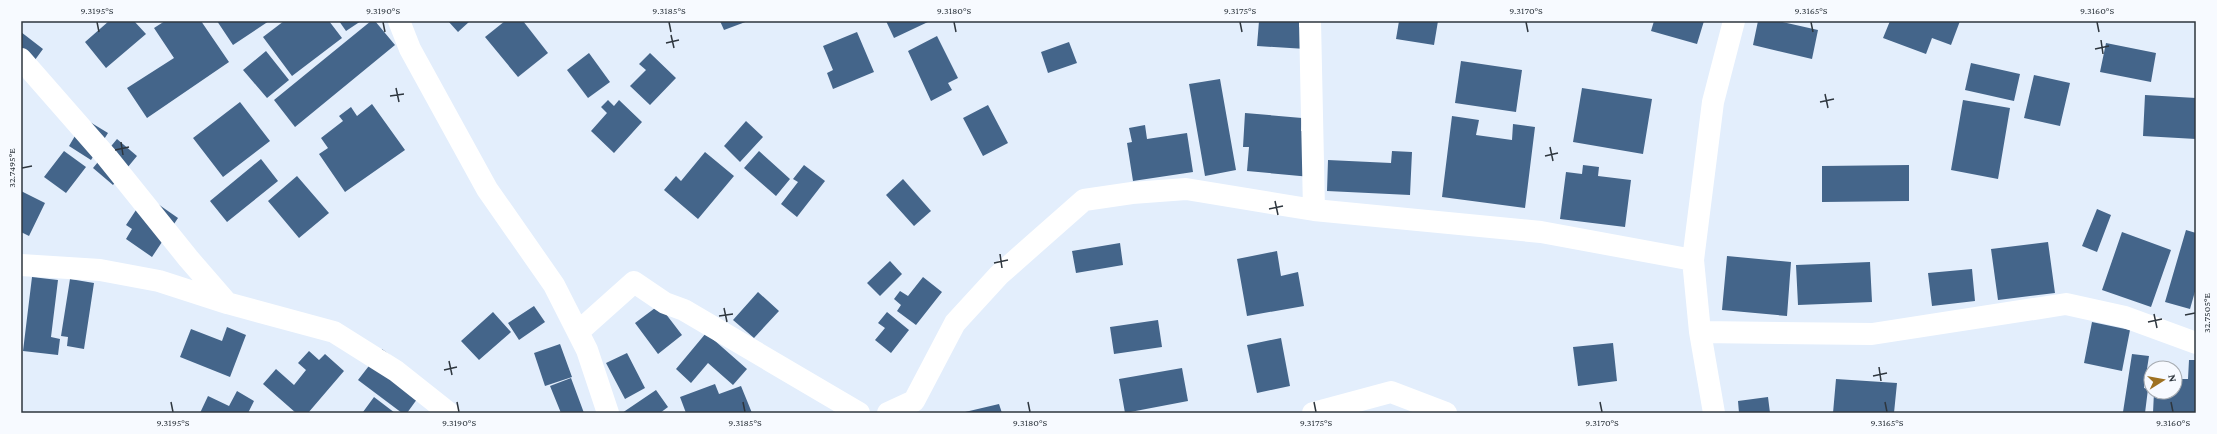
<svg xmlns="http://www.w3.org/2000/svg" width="2217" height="434" font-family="'Crimson Pro',serif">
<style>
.building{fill:#44658a}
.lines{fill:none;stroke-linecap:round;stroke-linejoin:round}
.street{stroke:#fff;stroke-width:22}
.ticks{fill:none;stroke:#2e363e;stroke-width:1.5}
.neatline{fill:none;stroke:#2e363e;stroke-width:1.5}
.ticks-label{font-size:10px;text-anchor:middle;fill:#2e363e}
</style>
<rect width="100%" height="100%" fill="#e3eefc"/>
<!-- building -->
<path class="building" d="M109,21H134L146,34L106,68L85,42Z
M165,21H201L229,62L147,118L127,88L174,58L154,28Z
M217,21H269L233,45Z
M284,21H329L342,38L292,76L263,37Z
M339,21H361L346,31Z
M371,21H375L395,45L295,127L274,100Z
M448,21H470L458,32Z
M505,21H523L548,53L518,77L485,37Z
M720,21H748L724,30Z
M886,21H930L894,38Z
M1259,21H1299V27L1308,28L1306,49L1257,46Z
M1399,21H1438L1434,45L1396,39Z
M1654,21H1704L1697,44L1651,31Z
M1758,21H1778L1818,30L1812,59L1753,45Z
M1890,21H1960L1951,45L1932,38L1926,54L1883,38Z
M21,32L43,49L21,79Z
M857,32L874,72L833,89L827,73L833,70L823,46Z
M937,36L958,78L948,83L952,90L931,101L908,51Z
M1069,42L1077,63L1048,73L1041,52Z
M2106,43L2156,53L2151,82L2100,72Z
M266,51L289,80L267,98L243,70Z
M589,53L610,82L588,98L567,70Z
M650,53L676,78L650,105L630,86L646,70L639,64Z
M1461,61L1522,70L1516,112L1455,103Z
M1971,63L2020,74L2014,101L1965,90Z
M2034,75L2070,83L2060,126L2024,118Z
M1220,79L1236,170L1205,176L1189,84Z
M1582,88L1652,99L1643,154L1573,142Z
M2145,95L2196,98V139L2143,136Z
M608,100L614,106L619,100L642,122L614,153L591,131L607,113L601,107Z
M1963,100L2010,108L1998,179L1951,170Z
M240,102L270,141L223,177L193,138Z
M372,104L405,150L345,192L319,154L328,148L321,138L343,121L339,116L351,107L357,116Z
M988,105L1008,143L983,156L963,118Z
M1245,113L1302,118L1301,131L1315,132L1311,177L1247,171L1249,147H1243Z
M1452,116L1479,120L1476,135L1512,140L1513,124L1535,127L1525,208L1442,197Z
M85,119L108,133L91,160L69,146Z
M746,121L763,137L740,162L724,146Z
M1145,125L1147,139L1187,133L1193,172L1133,181L1127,143L1132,142L1129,128Z
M117,139L137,156L113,185L93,168Z
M64,151L86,167L66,193L44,177Z
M759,151L790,179L776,196L744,168Z
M1392,151L1412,152L1410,195L1327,191L1328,160L1391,163Z
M705,152L734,176L698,219L664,190L676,176L681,181Z
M261,159L278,181L227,222L210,201Z
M804,165L825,181L797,217L781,204L798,182L793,179Z
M1583,165L1599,167L1598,176L1631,180L1625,227L1560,219L1566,172L1582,174Z
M1909,165V201L1822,202V166Z
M297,176L329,213L299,238L268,201Z
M903,179L931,211L914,226L886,195Z
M21,191L45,203L29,236L21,232Z
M155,202L178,218L152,257L126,239L132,229L126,225L138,207Z
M2097,209L2111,215L2097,252L2082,246Z
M2186,230L2196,233V288L2190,309L2165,302Z
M2122,232L2171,250L2151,307L2102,290Z
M2048,242L2055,293L1998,300L1991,249Z
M1120,243L1123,265L1076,273L1072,251Z
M1277,251L1281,276L1298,272L1304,306L1247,316L1237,259Z
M1727,256L1791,262L1787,316L1722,310Z
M890,261L902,274L880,296L867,283Z
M1870,262L1872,302L1798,305L1796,265Z
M1972,269L1975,301L1932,306L1928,273Z
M32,277L58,280L51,337L60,339L58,355L23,351Z
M923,277L942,292L916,325L897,311L901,305L894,299L900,291L908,296Z
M70,279L94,283L84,349L67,346L68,337L61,336Z
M758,292L779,311L754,338L733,320Z
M659,305L682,335L658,354L635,323Z
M534,306L545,322L519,340L508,323Z
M493,312L511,332L479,360L461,341Z
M887,312L909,330L891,353L875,340L885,328L878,323Z
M1158,320L1162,347L1114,354L1110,327Z
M2092,322L2130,330L2122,371L2084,363Z
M227,327L246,335L230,377L180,357L191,329L222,341Z
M706,333L747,369L733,385L708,363L691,383L676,369Z
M1281,338L1290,386L1257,393L1247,345Z
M1613,343L1617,381L1578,386L1573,347Z
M560,344L572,377L545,386L534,353Z
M382,349L428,384L407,413H402L358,380Z
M309,351L319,360L325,354L344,371L308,413H296L263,384L276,369L294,385L306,370L298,363Z
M627,353L645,388L625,399L606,363Z
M2132,354L2149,356L2144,388L2148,389L2145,413L2123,412Z
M2189,360H2196V413H2153L2154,392H2175V379H2188Z
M1182,368L1188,401L1125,413L1119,379Z
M571,378L584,413H561L550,386Z
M1836,379L1897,383L1894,413H1833Z
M715,384L719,394L741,386L752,413H686L680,397Z
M656,390L668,407L660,413H622Z
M237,391L254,401L248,413H200L208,396L229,406Z
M374,397L395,413L363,412Z
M1768,397L1770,413H1739L1738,401Z
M999,404L1002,413H965V412Z"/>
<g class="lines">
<!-- street -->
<path class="street" d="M399,21L410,49L487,189L554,285L587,350L608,413
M1310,21L1314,210
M21,59L106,156L188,258L227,303L334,332L396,371L449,413
M21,265L100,270L159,281L227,303
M578,332L634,282L665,303L684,310L859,413
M1700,332L1872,334L2066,304L2125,317L2196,343
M888,413L914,401L955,323L999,275L1084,200L1132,193L1186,189L1314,210L1541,232L1693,260
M1313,413L1391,392L1446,413
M1714,413L1700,332L1693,260L1713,102L1734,21"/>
</g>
<!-- ticks -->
<path class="ticks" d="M97,22L99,32M383,22L385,32M669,22L671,32M954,22L956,32M1240,22L1242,32M1526,22L1528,32M1811,22L1813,32M2097,22L2099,32M671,35L674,48M2101,40L2103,54M666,43L679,40M2095,49L2109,46M396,88L399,102M1825,94L1828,108M390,96L404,94M1820,102L1834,99M121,142L123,155M1550,147L1553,161M115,150L129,147M1545,156L1558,153M22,168L32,166M1275,201L1278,215M1269,209L1283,206M1000,254L1002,268M994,263L1008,260M724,308L727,322M2154,314L2157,328M2185,315L2195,313M719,316L733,314M2148,322L2162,319M449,361L452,375M1879,367L1881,381M444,370L457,367M1873,376L1887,373M171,402L173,412M457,402L459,412M743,402L745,412M1028,402L1030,412M1314,402L1316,412M1600,402L1602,412M1885,402L1887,412M2171,402L2173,412"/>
<!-- border -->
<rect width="2217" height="434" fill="none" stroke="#f7faff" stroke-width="44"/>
<!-- north arrow -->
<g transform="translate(2163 380) rotate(79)"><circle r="19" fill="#f7faff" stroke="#a7acb2"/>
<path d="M0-3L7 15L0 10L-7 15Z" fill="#9e7121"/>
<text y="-6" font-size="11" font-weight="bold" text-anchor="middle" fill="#2e363e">N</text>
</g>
<rect x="22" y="22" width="2173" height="390" class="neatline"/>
<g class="ticks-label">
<text x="97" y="14">9.3195°S</text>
<text x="383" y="14">9.3190°S</text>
<text x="669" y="14">9.3185°S</text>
<text x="954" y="14">9.3180°S</text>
<text x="1240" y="14">9.3175°S</text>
<text x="1526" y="14">9.3170°S</text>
<text x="1811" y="14">9.3165°S</text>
<text x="2097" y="14">9.3160°S</text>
<text transform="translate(11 168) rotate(-90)" y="4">32.7495°E</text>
<text transform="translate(2206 313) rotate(-90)" y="4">32.7505°E</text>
<text x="173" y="426">9.3195°S</text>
<text x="459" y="426">9.3190°S</text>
<text x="745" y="426">9.3185°S</text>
<text x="1030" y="426">9.3180°S</text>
<text x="1316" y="426">9.3175°S</text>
<text x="1602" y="426">9.3170°S</text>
<text x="1887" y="426">9.3165°S</text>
<text x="2173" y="426">9.3160°S</text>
</g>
</svg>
